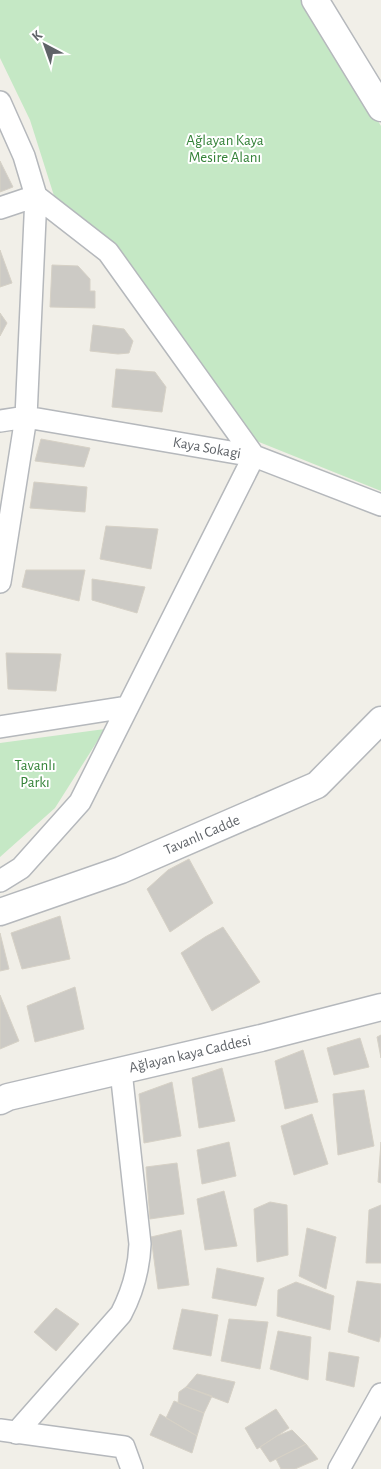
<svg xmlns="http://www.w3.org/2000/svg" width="381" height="1469" font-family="'Alegreya Sans',sans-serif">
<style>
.green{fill:#c5e8c5}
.building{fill:#cccac5;stroke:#d6d1c6}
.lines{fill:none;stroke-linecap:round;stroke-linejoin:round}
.minor-casing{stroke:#b5b8bc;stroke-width:24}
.tertiary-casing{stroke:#b5b8bc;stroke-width:29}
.minor{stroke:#fff;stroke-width:21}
.tertiary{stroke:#fff;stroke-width:26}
.labels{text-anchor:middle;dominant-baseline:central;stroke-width:4;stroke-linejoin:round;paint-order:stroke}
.park-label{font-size:15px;fill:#348238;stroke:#fff}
.street-label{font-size:15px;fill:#5f6368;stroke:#fff}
</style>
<rect width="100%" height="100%" fill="#f1efe8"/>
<!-- green -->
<path class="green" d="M0,0H305L381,126V491L244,436L113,243L62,221L30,120L0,58Z
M105,729L55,808L0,857V743Z"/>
<!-- building -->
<path class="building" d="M0,161L13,187L0,192Z
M0,250L12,283L0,287Z
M52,265L78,266L90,279V291H95V308L50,307Z
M0,313L7,323L0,336Z
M93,325L124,329L133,341L129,353L118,354L90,351Z
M116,369L155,372L166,387L162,412L112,407Z
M41,439L90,448L84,467L35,461Z
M34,482L87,487L85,512L30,508Z
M106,526L158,529L151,569L100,559Z
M26,570H85L79,601L22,587Z
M92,579L145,587L137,613L92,600Z
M6,653L61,654L56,691L8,689Z
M189,859L213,903L170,932L147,889L168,870Z
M60,916L70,959L22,969L11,933Z
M223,927L260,982L212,1011L181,953L205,937Z
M0,933L9,969L0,971Z
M75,987L84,1029L35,1042L27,1006Z
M0,995L19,1041L0,1049Z
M381,1035V1058L377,1037Z
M360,1038L369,1067L334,1075L327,1048Z
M303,1050L318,1102L285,1109L275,1061Z
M222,1068L235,1121L199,1128L192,1078Z
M172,1082L181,1136L144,1143L139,1094Z
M364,1090L374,1146L338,1155L333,1094Z
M312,1114L328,1164L294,1175L281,1126Z
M229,1142L236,1176L202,1184L197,1150Z
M381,1142V1183L378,1182Z
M177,1163L184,1214L150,1219L146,1167Z
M224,1191L237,1246L205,1250L197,1199Z
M270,1202L287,1205L288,1255L257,1262L254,1209Z
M381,1205V1263H366L369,1210Z
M307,1228L336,1237L326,1289L299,1276Z
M181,1230L189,1285L158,1289L151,1237Z
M217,1268L264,1278L256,1306L212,1298Z
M357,1281L381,1284V1334L379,1342L348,1332Z
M296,1282L334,1296L330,1330L277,1316L278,1290Z
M56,1308L79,1324L56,1351L34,1332Z
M182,1309L218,1315L211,1356L173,1349Z
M229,1319L268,1322L260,1369L221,1361Z
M278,1331L311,1337L308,1380L270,1369Z
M329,1352L359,1357L354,1387L326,1380Z
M197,1374L235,1382L228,1403L186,1387Z
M186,1387L212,1396L204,1413L178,1403L179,1392Z
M174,1401L204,1413L197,1436L166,1418Z
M276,1409L289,1428L257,1449L245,1428Z
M160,1414L197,1436L192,1453L150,1435Z
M292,1430L306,1444L270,1462L260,1447L277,1436Z
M306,1444L318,1459L295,1469H281L276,1459Z"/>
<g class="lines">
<!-- minor casing -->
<g class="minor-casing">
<path id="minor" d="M0,102L24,156L36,196L26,417L0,582
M0,208L36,196L108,252L254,456L80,802L21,868L0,881
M0,421L26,417L254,456L381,505
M0,727L127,707
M0,1430L124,1447L132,1469
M16,1433L121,1314C133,1291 139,1270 140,1244L121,1071
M339,1469L381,1394"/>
</g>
<!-- tertiary casing -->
<g class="tertiary-casing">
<path id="tertiary" d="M315,0L381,108
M0,912L121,870L317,785L381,720
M0,1101L8,1097L261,1038L381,1007"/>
</g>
<!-- minor -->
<use href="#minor" class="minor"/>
<!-- tertiary -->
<use href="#tertiary" class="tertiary"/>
</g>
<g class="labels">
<!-- park labels -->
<g class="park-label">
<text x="225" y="140">Ağlayan Kaya<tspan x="225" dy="17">Mesire Alanı</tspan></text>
<text x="35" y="765">Tavanlı<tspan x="35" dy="17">Parkı</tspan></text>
</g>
<!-- street labels -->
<g class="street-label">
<text transform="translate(207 448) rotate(10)">Kaya Sokagi</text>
<text transform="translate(202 835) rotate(-23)">Tavanlı Cadde</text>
<text transform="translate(190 1054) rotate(-13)">Ağlayan kaya Caddesi</text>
</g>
</g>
<!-- north arrow -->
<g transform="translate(45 45) rotate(319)" stroke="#ffffff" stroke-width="4" paint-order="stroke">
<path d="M0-4L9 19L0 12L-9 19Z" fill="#5f6368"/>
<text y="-8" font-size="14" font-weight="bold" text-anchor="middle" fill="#5f6368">K</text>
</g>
</svg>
